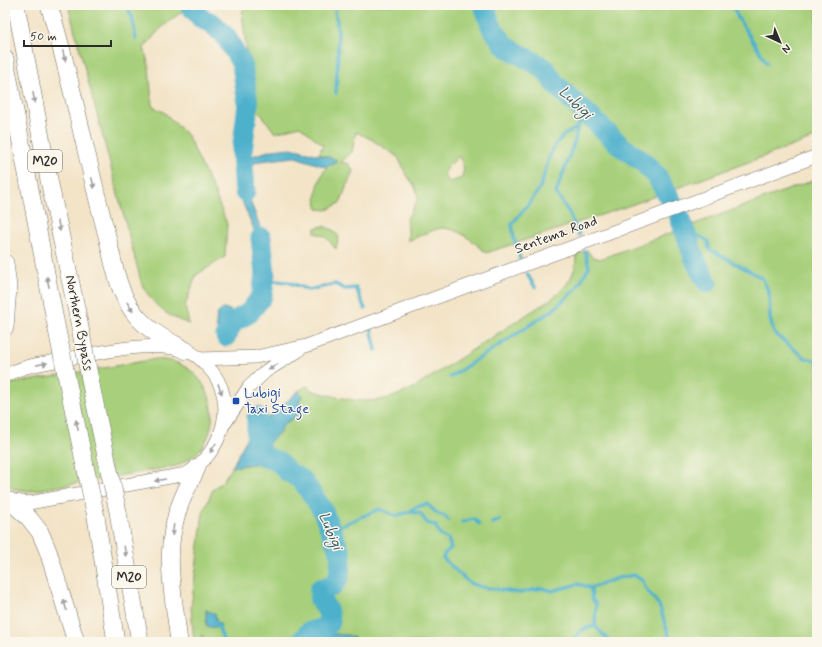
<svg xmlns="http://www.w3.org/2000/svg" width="822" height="647" font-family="Mynerve,sans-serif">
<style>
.green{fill:#a8d07b;stroke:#6a7e53;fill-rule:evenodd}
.water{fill:#4db1cc;stroke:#3c6e7c}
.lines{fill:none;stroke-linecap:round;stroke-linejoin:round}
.stream{stroke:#4db1cc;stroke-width:3.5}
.river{stroke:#4db1cc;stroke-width:21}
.secondary-casing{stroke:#716c62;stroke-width:14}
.motorway-casing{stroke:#716c62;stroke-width:18}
.secondary{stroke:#fff;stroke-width:13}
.motorway{stroke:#fff;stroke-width:17}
.motorway-bridge-casing{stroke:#716c62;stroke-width:18;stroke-linecap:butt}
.motorway-bridge{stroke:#fff;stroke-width:17}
.oneway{fill:#a0a0a0}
.transit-dot{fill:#1a4fb4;stroke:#fbf7ec;stroke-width:1.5}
.labels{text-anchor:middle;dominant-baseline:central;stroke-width:3;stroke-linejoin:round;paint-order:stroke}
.shield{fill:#fbf7ec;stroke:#696865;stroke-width:1}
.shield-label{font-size:13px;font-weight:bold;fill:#2b2b2b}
.street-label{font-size:14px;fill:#2b2b2b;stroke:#fbf7ec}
.transit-label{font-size:14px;fill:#164399;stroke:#fbf7ec;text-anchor:start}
.water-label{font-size:15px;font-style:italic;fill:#375a63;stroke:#fbf7ec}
</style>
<rect width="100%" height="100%" fill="#fbf7ec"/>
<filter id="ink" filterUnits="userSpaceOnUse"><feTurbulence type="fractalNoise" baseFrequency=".025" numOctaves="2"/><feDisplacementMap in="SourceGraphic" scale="8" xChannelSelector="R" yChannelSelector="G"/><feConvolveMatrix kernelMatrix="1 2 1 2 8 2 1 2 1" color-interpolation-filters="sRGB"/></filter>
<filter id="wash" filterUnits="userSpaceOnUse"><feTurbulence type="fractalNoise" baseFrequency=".012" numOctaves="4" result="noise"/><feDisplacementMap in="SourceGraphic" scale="16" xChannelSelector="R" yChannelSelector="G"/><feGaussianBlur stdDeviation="0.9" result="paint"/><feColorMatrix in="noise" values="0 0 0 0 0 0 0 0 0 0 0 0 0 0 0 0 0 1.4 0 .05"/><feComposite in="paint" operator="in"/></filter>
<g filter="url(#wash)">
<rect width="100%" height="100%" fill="#f3e4c8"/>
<!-- green -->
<path class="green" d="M68,5H182V11L159,30L144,48L149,66L152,106L165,113L187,135L214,191L227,224L225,257L196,275L185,306L189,324C165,315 155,307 142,285Z
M248,5H817V137L628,206L486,253C475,242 454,224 437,229C427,232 417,237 408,241V224L406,221L417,201L418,195L414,185L406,174L398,157L371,139L356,132L352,152L341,162L349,164L353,171L340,203L327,210L318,209C313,198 320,172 329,164L325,156L319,154L323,145L300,126L275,133L262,115L248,104L242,64L247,55L242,11ZM459,156L464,168L462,178L449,182L444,175L448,167Z
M817,179V642H363L359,640L328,636L323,642H307L311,637L302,635L300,632L297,642H205L202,634L201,642H194L191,608L203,513L213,489L222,482L232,467L267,462L272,458L267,456V445L279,433L283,425L296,416L300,408L299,401L302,396L298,391L307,386L313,391C356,402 377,408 417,386L554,297C568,285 576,275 576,255L587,250L592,257L600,259Z
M323,226L333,230L339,237L336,249L325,236L315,233V228Z
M156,359C162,360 169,360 175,362C209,374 223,416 203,446C196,456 186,461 176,466L31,491L14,489L5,485V387L10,384Z"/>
<!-- water -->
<path class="water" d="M291,148L336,159V163L326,167L295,157L261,161L243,167L251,203L262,232L268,262L272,269L268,270C258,262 259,247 256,236C251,219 241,204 238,186C236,177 239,167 242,159L272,150Z
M224,308L230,310L234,327L231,334L222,338C216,332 215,323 217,314Z
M298,391L302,396L299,401L300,408L296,416L283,425L279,433L267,445V456L273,458L267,462L232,467L251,430L253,420L264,416L268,418Z
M206,610L215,614L216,620L221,625L219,628L209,627L206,625Z
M335,634L348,635L363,642H323L327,636Z"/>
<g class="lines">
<!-- stream -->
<path class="stream" d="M126,5L132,17L136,38
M334,5C341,34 337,64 336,93
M732,5L738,18L767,63
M577,129L576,137L556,193L568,211L579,235
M686,237L699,236L708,241L709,249L762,278L769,292L770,318L774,333L805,358L817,361
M520,259L514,238L512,224C522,211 533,201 540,187C547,171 547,152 560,139C573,125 579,137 582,110
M527,274L535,287
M265,276L272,281L288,282L309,290L335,284L345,289L356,288L365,309
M371,328L376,350
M450,377L553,310L577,288L589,267L585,251
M409,512L416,507L427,504L438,514L445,516L448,520
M462,522L474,519L479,524
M492,523L500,520
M329,527H337L380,509L396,516L409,512L420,513L427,523L435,525L441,536L448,539L451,548L445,553L443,558L469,583L482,587L520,593L542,588L552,591L578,584L591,588L618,578L634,575L643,581L646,589L659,605L671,642
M591,588L592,599L596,604L595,626L610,642
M216,625L219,628L224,642
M571,642L583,629L595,626"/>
<!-- river -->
<path class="river" d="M190,5L202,19L212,23L226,37L242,64L248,104L242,152L245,192
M484,5L491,26L505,46L544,68L556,85L622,147L641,160L656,175L672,202
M680,218L696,262L707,282
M226,336L233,322L249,313L262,296L265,273L261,238
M257,417V443L263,456L279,462L288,472L302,480L322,509L341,555L339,577L333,586L320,589V600L327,609L330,621L326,627L309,632L301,642"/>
</g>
</g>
<g filter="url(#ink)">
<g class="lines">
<!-- secondary casing -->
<g class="secondary-casing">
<path id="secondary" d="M200,359L256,357L306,346L817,156
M5,376C23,365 46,363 66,359C105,352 147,340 186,351C195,353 202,360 208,367C240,400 223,453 186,474L29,503L7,500
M225,423L249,387L266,371L298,351"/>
</g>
<!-- motorway casing -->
<g class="motorway-casing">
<path id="motorway" d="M16,5L49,180L78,317
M49,5C72,80 86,157 106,232C113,259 117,292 135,314C148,331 169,341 187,351
M5,59L55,320
M5,263L8,287L5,327
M91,385L106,456
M69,389L84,461
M10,501L29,518L40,532L48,551L76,642
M118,512L140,642
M96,517L116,642
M179,642C175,605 165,562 174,525C178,505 188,486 197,468"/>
</g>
<!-- secondary -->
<use href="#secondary" class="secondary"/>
<!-- motorway -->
<use href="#motorway" class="motorway"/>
<!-- motorway-bridge casing -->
<g class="motorway-bridge-casing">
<path id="motorway-bridge" d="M78,317L91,385
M55,320L69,389
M106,456L118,512
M84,461L96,517"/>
</g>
<!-- motorway-bridge -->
<use href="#motorway-bridge" class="motorway-bridge"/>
</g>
<!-- one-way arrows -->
<defs><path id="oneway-solid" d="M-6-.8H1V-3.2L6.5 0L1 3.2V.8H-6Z"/></defs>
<g class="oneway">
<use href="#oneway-solid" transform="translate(64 56) rotate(76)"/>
<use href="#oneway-solid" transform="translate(34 98) rotate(79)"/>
<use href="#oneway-solid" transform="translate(93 183) rotate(77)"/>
<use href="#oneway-solid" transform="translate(59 226) rotate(78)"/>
<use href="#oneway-solid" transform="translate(48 282) rotate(-101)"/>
<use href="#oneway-solid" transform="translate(130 307) rotate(58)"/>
<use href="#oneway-solid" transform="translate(42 364) rotate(-11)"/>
<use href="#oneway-solid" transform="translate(273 367) rotate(148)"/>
<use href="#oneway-solid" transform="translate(220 389) rotate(69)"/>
<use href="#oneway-solid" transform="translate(77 425) rotate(-102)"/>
<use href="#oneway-solid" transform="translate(213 448) rotate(122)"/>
<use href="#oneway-solid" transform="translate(160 480) rotate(170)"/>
<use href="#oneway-solid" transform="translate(173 530) rotate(98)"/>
<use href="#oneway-solid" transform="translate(125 551) rotate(80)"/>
<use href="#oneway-solid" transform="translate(65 605) rotate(-107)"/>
</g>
</g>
<!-- markers -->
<rect class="transit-dot" x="232" y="397" width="8" height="8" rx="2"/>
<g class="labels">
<!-- shield labels -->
<g class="shield">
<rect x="28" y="150" width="34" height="22" rx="3"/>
<rect x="112" y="566" width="34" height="22" rx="3"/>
</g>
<g class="shield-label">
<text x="45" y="161">M20</text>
<text x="129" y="577">M20</text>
</g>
<!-- street labels -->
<g class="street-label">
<text transform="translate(556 235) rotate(-20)">Sentema Road</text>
<text transform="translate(79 323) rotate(79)">Northern Bypass</text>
</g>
<!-- transit labels -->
<g class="transit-label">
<text x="244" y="393">Lubigi<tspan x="244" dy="16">Taxi Stage</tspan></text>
</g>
<!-- water labels -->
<g class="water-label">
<text transform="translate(575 103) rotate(44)">Lubigi</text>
<text transform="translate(330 531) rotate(67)">Lubigi</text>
</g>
</g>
<!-- margin -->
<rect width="822" height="647" fill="none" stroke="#fbf7ec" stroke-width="20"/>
<!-- north arrow -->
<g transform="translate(780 42) rotate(136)" stroke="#fbf7ec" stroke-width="3" paint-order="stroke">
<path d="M0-3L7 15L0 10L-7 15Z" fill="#2b2b2b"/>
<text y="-6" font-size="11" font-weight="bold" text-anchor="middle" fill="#2b2b2b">N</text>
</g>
<!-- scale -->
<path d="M24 40v6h87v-6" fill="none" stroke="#2b2b2b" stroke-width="2"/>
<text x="30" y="40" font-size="12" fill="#2b2b2b" stroke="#fbf7ec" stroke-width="3" paint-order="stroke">50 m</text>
</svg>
